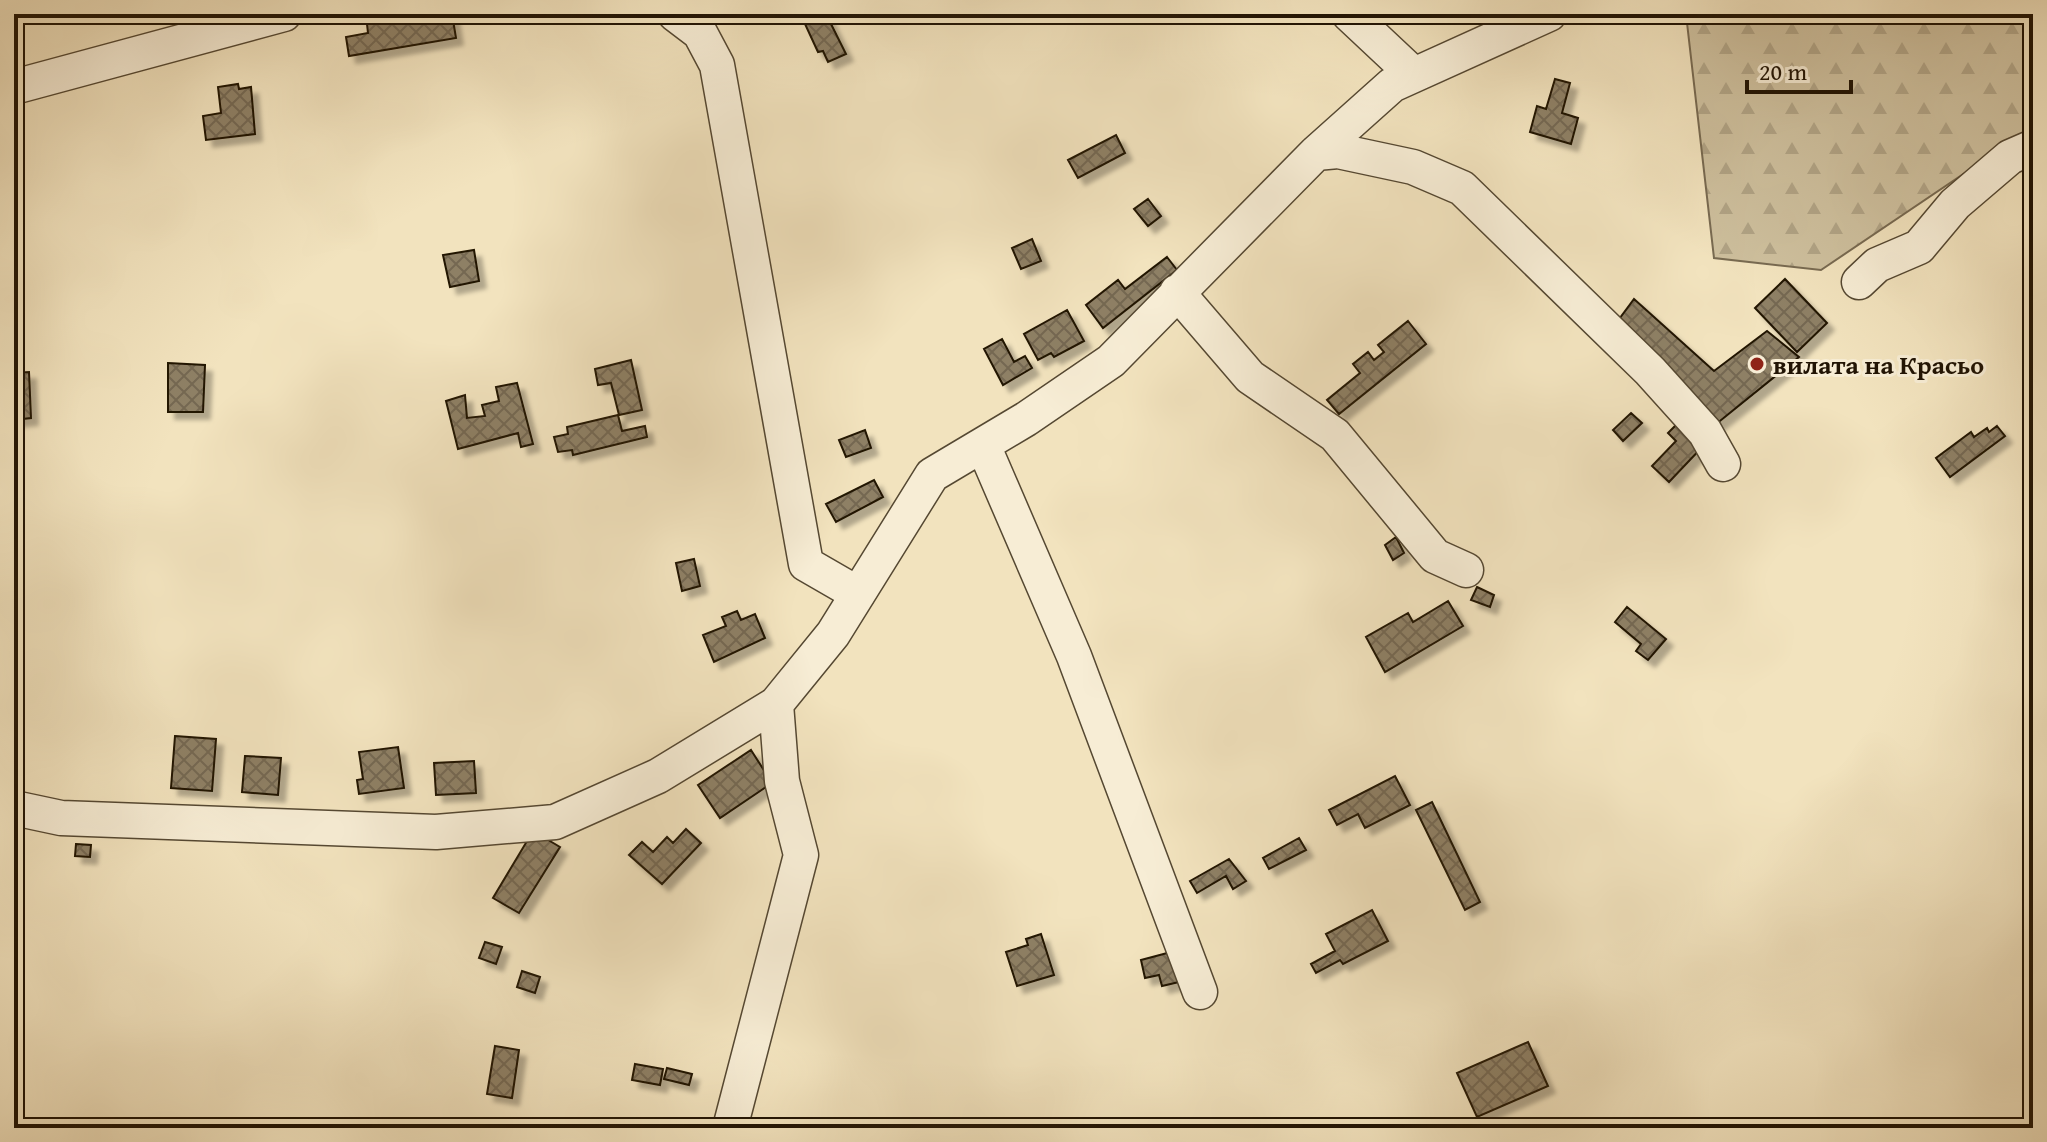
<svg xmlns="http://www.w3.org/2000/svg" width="2047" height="1142" font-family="'Gentium Book Plus',serif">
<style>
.forest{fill:url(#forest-firs);stroke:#786a51;stroke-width:2}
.building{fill:url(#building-cross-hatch);stroke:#211404;stroke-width:2;filter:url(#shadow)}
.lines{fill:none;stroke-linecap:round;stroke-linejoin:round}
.minor-casing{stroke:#554832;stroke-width:37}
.minor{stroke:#f7edd5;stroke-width:34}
.poi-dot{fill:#8f2418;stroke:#f7edd5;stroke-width:3}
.labels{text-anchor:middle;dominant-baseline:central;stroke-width:6;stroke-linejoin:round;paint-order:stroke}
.poi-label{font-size:26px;font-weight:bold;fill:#211404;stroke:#f7edd5;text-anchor:start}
</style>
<defs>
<pattern id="forest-firs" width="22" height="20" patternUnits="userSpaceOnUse" patternTransform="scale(2)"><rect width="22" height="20" fill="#cec09e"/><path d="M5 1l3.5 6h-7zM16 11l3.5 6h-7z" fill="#b1a486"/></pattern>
<pattern id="building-cross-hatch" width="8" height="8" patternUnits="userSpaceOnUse" patternTransform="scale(2)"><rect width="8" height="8" fill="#8e8065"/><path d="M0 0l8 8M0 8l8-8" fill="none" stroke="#746851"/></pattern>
<filter id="shadow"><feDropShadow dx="7" dy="7" stdDeviation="2" flood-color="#0004"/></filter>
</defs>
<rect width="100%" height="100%" fill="#f2e3be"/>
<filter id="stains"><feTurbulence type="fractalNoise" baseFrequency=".0025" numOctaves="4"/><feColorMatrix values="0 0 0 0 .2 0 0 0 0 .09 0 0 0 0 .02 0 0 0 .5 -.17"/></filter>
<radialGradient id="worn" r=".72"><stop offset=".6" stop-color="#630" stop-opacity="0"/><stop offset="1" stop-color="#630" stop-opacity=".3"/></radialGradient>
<!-- forest -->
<path class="forest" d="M1686,14H2033V127L1821,270L1714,258Z"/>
<!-- building -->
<path class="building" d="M423,14H452L456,38L349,56L346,37L368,33L367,24Z
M826,14L846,54L828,62L823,51L818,52L805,24Z
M1555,79L1570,83L1562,113L1578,118L1571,144L1530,132L1537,106L1546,109Z
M238,84L239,89L251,87L255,134L206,140L203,116L221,113L218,87Z
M1116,135L1125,153L1078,178L1068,160Z
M1148,199L1161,216L1148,226L1134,209Z
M1032,239L1041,261L1021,269L1012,248Z
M474,250L479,281L450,287L443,255Z
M1167,257L1177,270L1103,328L1086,305L1118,280L1125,289Z
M1785,279L1827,323L1797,352L1755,308Z
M1634,299L1714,371L1767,331L1799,357L1715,425L1617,322Z
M1067,310L1084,341L1054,357L1051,353L1038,360L1024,334Z
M1408,321L1426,344L1339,414L1327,400L1360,373L1353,364L1368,352L1374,360L1384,352L1378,345Z
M1002,339L1014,362L1025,356L1032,368L1003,385L984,349Z
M631,360L642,410L619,415L611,383L598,385L595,369Z
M168,363L205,365L203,412H168Z
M29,372L31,418L14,420V373Z
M517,383L533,444L521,447L518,433L458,449L446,401L465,395L467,418L485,416L482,405L499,401L496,387Z
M1631,413L1642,423L1623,441L1613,430Z
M618,415L622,431L645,426L647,437L573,455L572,450L558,452L554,437L568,434L567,427Z
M1681,420L1706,443L1669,482L1652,466L1676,441L1668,433Z
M1997,426L2005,436L1950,477L1936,458L1971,432L1974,437L1987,428L1989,432Z
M865,430L871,448L846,457L839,440Z
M874,480L883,497L836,522L826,504Z
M1396,537L1404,553L1393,560L1385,545Z
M694,559L700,586L682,591L676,563Z
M1477,587L1494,595L1490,607L1471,600Z
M1448,601L1463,626L1385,672L1366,637L1408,613L1413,622Z
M1627,607L1666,639L1648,660L1636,651L1641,644L1615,622Z
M737,611L741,620L755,614L765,638L714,662L703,635L726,626L722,617Z
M175,736L216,739L212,791L171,788Z
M398,747L404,788L359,794L357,780L363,779L359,752Z
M751,750L772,783L720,818L698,785Z
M245,756L281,758L278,795L242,792Z
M474,761L476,793L436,795L434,763Z
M1395,776L1410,805L1365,828L1358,814L1337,825L1329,810Z
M1432,802L1480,902L1465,910L1416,810Z
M686,829L701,843L662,884L629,855L642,842L653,852L667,837L673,843Z
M533,831L560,847L519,913L493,898Z
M1299,838L1306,850L1269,869L1263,858Z
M76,844L91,845L90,857L75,856Z
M1229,859L1246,881L1233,889L1226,876L1197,893L1190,881Z
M1372,910L1388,941L1343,964L1340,960L1316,973L1311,964L1335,951L1326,934Z
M1041,934L1054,975L1017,986L1006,952L1028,945L1026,939Z
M485,942L502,947L496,964L479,958Z
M1171,952L1179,982L1162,986L1159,975L1145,978L1141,960Z
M522,971L540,977L535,993L517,987Z
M1528,1042L1548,1086L1477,1117L1457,1073Z
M495,1046L519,1050L512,1098L487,1094Z
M635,1064L663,1069L660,1085L632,1080Z
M667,1068L692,1074L689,1085L664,1079Z"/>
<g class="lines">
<!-- minor casing -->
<g class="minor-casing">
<path id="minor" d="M675,14L700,33L717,65L806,564L858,594
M1349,14L1414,75
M14,87L284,14
M1316,153L1338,151L1413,167L1462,188L1650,371L1705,432L1723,464
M1859,282L1877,265L1919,247L1955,204L2010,157L2033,147
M1177,292L1250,377L1335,435L1435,556L1466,570
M983,445L1074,656L1200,992
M14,808L61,818L436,832L555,822L658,776L776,704
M730,1128L801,855L782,781L776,704L833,634L932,475L1026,419L1111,361L1316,153L1392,85L1549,14"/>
</g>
<!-- minor -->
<use href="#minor" class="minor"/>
</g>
<!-- markers -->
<circle class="poi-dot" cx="1757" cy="364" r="8"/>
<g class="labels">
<!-- poi labels -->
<g class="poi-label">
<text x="1773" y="364">вилата на Красьо</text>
</g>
</g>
<!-- margin -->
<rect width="2047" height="1142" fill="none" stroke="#f2e3be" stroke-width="48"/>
<rect x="16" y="16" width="2015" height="1110" fill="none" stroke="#211404" stroke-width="4"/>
<rect x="24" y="24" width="1999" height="1094" fill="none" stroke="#211404" stroke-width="2"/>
<!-- scale -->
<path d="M1747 80v12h104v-12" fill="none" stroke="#211404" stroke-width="4"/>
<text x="1759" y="80" font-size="24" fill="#211404" stroke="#f7edd5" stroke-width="6" paint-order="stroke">20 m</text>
<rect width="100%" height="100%" filter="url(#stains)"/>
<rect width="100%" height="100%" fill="url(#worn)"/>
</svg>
